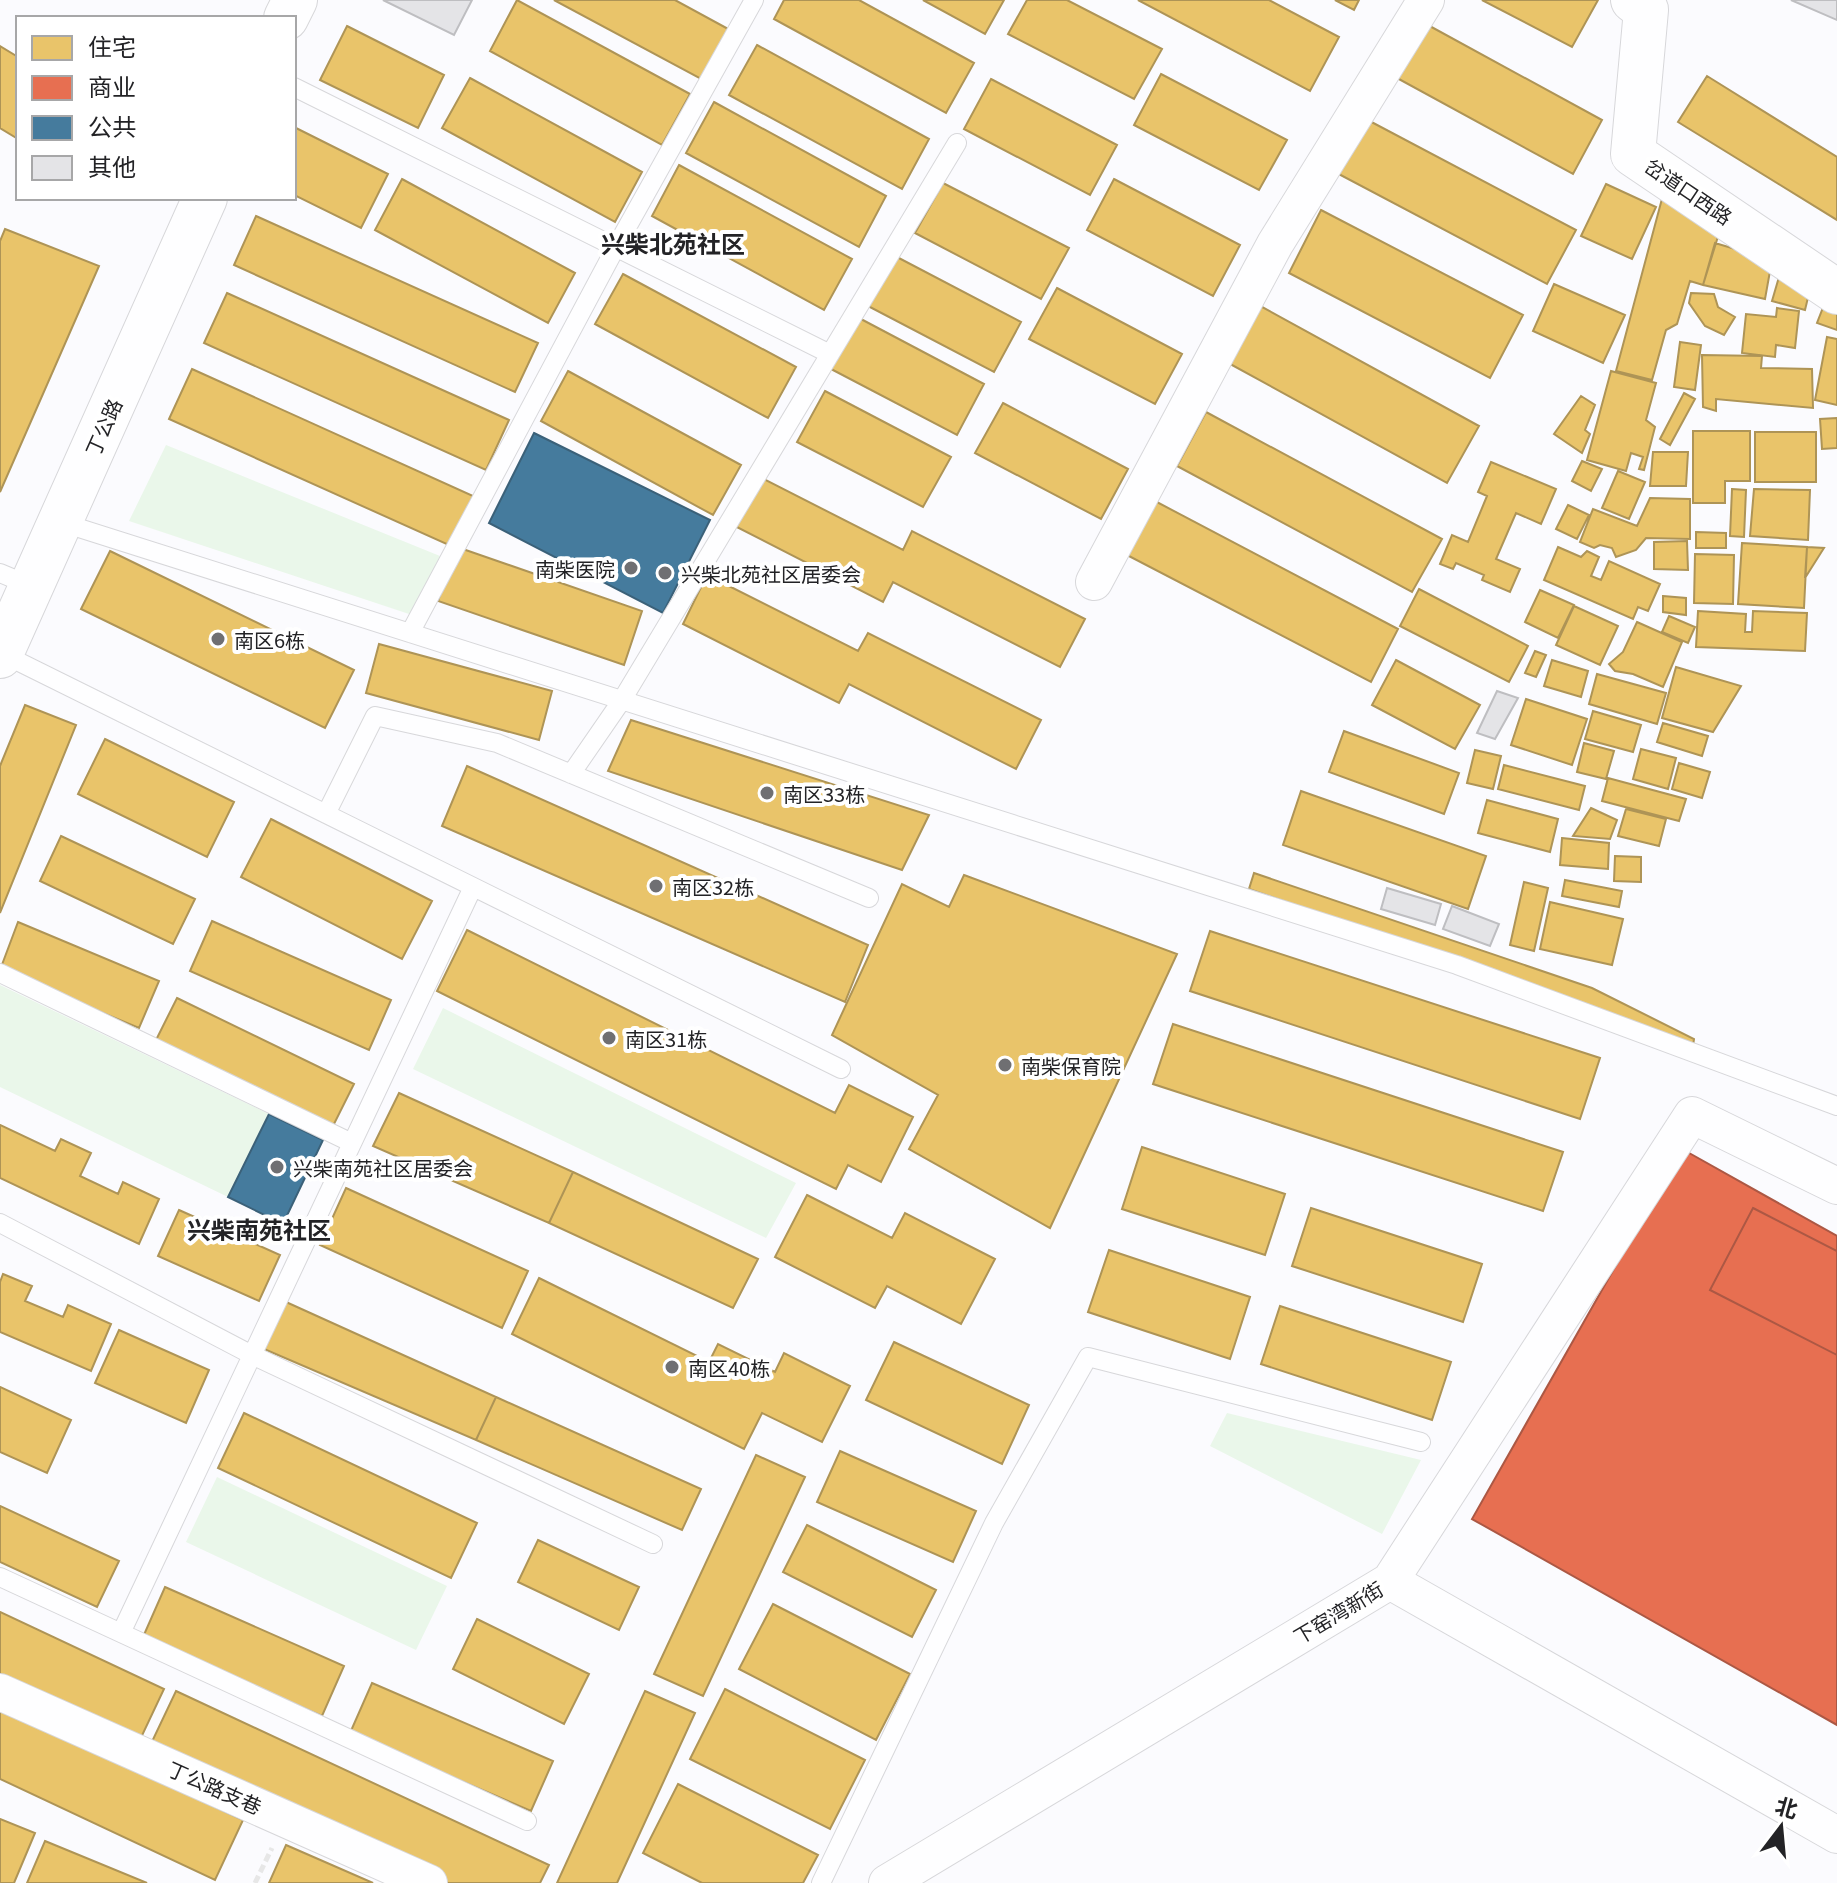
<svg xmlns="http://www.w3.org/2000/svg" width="1837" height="1883" font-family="Georgia,'Noto Sans SC',serif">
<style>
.green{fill:#eaf7ea}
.homes{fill:#e9c46a;stroke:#ae9456;stroke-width:2}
.shops{fill:#e76f51;stroke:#ac5844;stroke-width:2}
.public{fill:#457b9d;stroke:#3b6179;stroke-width:2}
.building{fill:#e4e4e7;stroke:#bebec1;stroke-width:2}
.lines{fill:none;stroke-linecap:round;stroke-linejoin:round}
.lane-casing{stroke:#d7d7da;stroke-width:20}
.street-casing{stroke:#d7d7da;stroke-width:38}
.secondary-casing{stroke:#d7d7da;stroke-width:46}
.path{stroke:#e7e7e7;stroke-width:5;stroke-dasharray:8 4;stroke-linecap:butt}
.lane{stroke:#fefeff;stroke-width:18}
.street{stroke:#fefeff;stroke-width:36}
.secondary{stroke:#fefeff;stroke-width:44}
.poi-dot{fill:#6f6f72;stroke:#fff;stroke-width:3}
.labels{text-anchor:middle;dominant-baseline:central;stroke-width:8;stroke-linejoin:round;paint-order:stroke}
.street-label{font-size:20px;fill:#232326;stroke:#fff}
.poi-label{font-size:20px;fill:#232326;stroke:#fff;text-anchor:start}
.quarter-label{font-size:24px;font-weight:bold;fill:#232326;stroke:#fff}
</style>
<rect width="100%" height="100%" fill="#fbfbfe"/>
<!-- green -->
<path class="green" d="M166,445L440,556L412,615L129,521Z
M0,985L269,1114L228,1197L0,1087Z
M443,1008L796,1183L766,1238L413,1069Z
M1227,1413L1421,1460L1382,1534L1210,1446Z
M217,1477L447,1586L416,1650L186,1542Z"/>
<!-- homes -->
<path class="homes" d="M517,0L690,94L662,145L490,51Z
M554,0H675L730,30L703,80Z
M784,0H859L974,63L946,113L774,19Z
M923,0H1004L985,34Z
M1027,0H1067L1162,49L1134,99L1008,34Z
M1138,0H1269L1339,37L1310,91Z
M1335,0H1359L1354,10Z
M1482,0H1598L1572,47Z
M1426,24L1602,120L1573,174L1397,78Z
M347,26L444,75L418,128L320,80Z
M757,45L929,139L902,189L729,95Z
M0,46L18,57V139L0,128Z
M1161,74L1287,140L1259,190L1134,125Z
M1707,76L1837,157V220L1678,122Z
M470,78L642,172L615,222L442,128Z
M991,79L1117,145L1090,195L964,129Z
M714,102L886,196L859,247L686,153Z
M1362,117L1576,230L1547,284L1333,171Z
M294,127L388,174L361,228L294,195Z
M679,165L852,259L824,310L652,216Z
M402,179L575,273L548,323L375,230Z
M1114,179L1240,245L1213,296L1087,230Z
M943,183L1069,248L1041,299L915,233Z
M1606,184L1656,207L1632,259L1581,236Z
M1663,195L1720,230L1703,285L1690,281L1677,324L1666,330L1652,380L1616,371Z
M1321,210L1523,315L1490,378L1289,273Z
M256,216L538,343L515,392L234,265Z
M5,229L99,266L0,492V241Z
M1715,243L1772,260L1765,299L1703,285Z
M895,256L1021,322L994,372L868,306Z
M623,274L796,367L768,418L595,324Z
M1779,277L1811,285L1805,310L1772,301Z
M1554,284L1625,315L1603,363L1533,331Z
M1057,288L1182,354L1155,404L1029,339Z
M227,293L509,420L486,470L204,343Z
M1691,293L1714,294L1718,307L1735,317L1724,335L1705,326L1689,303Z
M1253,302L1479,426L1447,483L1221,359Z
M1824,305L1837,310V330L1817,323Z
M1777,308L1799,311L1795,348L1776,345L1775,357L1742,353L1746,314L1776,317Z
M859,318L984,384L957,435L831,369Z
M1827,337L1837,339V405L1815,400Z
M1680,342L1701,345L1695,390L1674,387Z
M1702,355L1762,356L1761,368L1812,369L1813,408L1716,399V411L1703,407Z
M192,369L473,496L451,546L169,419Z
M568,371L741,465L713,515L541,421Z
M1611,371L1656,383L1646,420L1655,427L1644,470L1639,469L1643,457L1631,453L1626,471L1587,460Z
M825,391L951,457L923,507L797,442Z
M1684,393L1695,399L1670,445L1660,439Z
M1581,396L1595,405L1585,430L1590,434L1582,453L1554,434Z
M1003,403L1128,469L1101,519L975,453Z
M1206,412L1442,539L1412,592L1177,466Z
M1837,418V448L1822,449L1820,419Z
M1693,431H1750V481H1725V503H1693Z
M1755,432H1816V482H1755Z
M1653,452H1688L1686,486H1650Z
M1582,461L1602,469L1591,491L1572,481Z
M1491,462L1556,489L1541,524L1516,513L1496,559L1520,569L1510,592L1482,580L1484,575L1456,563L1453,569L1440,564L1452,535L1468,542L1487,496L1478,492Z
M1618,471L1645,482L1629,519L1602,508Z
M752,473L903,550L912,531L1085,619L1060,667L893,582L883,602L727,522Z
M1732,489L1746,490L1744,537L1730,536Z
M1754,489L1810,490L1808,540L1750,536Z
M1650,498L1690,499V539L1646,538L1636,550L1616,557L1612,548L1600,545L1594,548L1580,542L1593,509L1637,526Z
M1153,500L1398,629L1371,682L1125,554Z
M1568,505L1589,515L1577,539L1556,529Z
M1696,532L1726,533V548H1696Z
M1687,541L1688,570L1654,569V542Z
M1742,543L1807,547L1804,608L1738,604Z
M457,547L642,611L624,665L438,601Z
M1558,547L1581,557L1587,551L1599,557L1591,576L1601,580L1609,561L1660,584L1648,611L1638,607L1633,619L1544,580Z
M1807,547L1824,548L1805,578Z
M110,551L354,670L325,728L81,609Z
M1695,554L1734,555L1733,604L1694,603Z
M707,575L858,651L868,633L1041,720L1016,769L849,684L839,703L683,624Z
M1419,589L1528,646L1509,682L1400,626Z
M1540,590L1574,605L1558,638L1525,622Z
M1663,596L1686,598V615L1663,612Z
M1574,606L1618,626L1600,665L1556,645Z
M1698,611L1746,614L1745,632H1752L1753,611L1807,613L1805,651L1696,647Z
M1669,616L1695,627L1688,643L1662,632Z
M1637,622L1682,642L1663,687L1633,674L1615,671L1609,664L1623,652Z
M379,644L552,691L539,740L366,693Z
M1535,651L1546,655L1536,677L1525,673Z
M1396,660L1480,705L1455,749L1372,705Z
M1552,660L1588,671L1581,697L1544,686Z
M1676,667L1741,686L1713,732L1662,718Z
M1597,674L1666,693L1657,724L1589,704Z
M1526,699L1587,719L1572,765L1511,745Z
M25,705L76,725L0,913V766Z
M1593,711L1641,725L1633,752L1585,739Z
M631,720L929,815L902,870L608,771Z
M1663,723L1708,736L1702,756L1657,742Z
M1344,731L1459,773L1444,814L1329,772Z
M105,739L234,802L207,857L78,794Z
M1584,743L1614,751L1606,779L1577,772Z
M1641,749L1676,758L1668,789L1633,779Z
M1475,750L1501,756L1493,789L1467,783Z
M1679,763L1710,772L1702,798L1672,789Z
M1504,765L1585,786L1579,810L1498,789Z
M467,766L868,945L845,1002L442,826Z
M1608,778L1686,799L1679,821L1602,801Z
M1301,791L1486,856L1468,909L1283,845Z
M1487,800L1558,819L1550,852L1478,833Z
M1591,808L1617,820L1610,839L1573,836Z
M1626,809L1666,819L1659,846L1618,836Z
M271,819L432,901L402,959L241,877Z
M61,836L195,899L173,944L40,881Z
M1562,838L1609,843L1608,869L1560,865Z
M1615,856L1641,857V882L1614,881Z
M1254,873L1592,988L1694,1039L1693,1046L1249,889Z
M964,875L1177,954L1050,1228L909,1149L938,1095L832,1035L902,884L949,907Z
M1565,880L1622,891L1619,907L1562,896Z
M1524,882L1548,888L1534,951L1510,945Z
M1550,902L1623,919L1612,965L1540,949Z
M212,921L391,1000L369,1050L190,971Z
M18,922L159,981L139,1028L0,970Z
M467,930L835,1113L849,1085L913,1117L881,1182L848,1165L836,1189L437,991Z
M1210,931L1600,1058L1580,1119L1190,991Z
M177,998L354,1084L333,1126L156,1040Z
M1173,1024L1563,1152L1543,1211L1153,1084Z
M399,1093L573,1172L549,1223L373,1146Z
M0,1125L55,1151L61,1139L91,1153L80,1176L118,1194L123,1182L159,1199L139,1244L0,1178Z
M1142,1147L1285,1194L1265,1255L1122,1209Z
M573,1172L758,1259L733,1308L549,1223Z
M346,1188L528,1271L502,1328L320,1245Z
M807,1195L892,1238L905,1213L995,1259L961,1324L887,1286L875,1308L775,1257Z
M1311,1208L1482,1264L1463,1322L1292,1266Z
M179,1210L280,1255L259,1301L158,1256Z
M1109,1250L1250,1297L1230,1359L1088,1312Z
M3,1274L32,1286L25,1301L63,1317L68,1305L111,1324L91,1371L0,1332V1282Z
M539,1278L709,1362L718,1344L775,1372L784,1353L850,1386L822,1442L762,1413L744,1449L512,1334Z
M286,1302L496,1397L476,1440L264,1349Z
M1280,1306L1451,1362L1432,1420L1261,1364Z
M119,1330L209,1370L186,1423L95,1383Z
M894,1342L1029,1405L1002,1464L866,1400Z
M0,1387L71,1420L47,1473L0,1452Z
M496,1397L701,1489L682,1530L476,1440Z
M244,1413L477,1523L451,1578L218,1468Z
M840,1451L976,1511L953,1562L817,1502Z
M756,1455L805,1477L703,1696L654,1674Z
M0,1506L119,1561L97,1607L0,1562Z
M807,1525L936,1590L912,1637L783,1572Z
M538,1540L639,1587L619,1630L518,1582Z
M165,1587L344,1666L322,1716L143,1637Z
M773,1604L910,1674L876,1740L739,1669Z
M0,1612L164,1689L138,1744L0,1680Z
M477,1619L589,1674L564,1724L453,1669Z
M372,1683L553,1761L531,1811L350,1733Z
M725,1689L865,1760L830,1829L690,1759Z
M176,1691L549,1865L540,1883H434L148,1750Z
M645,1691L695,1713L617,1883H557Z
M0,1707L243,1820L215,1880L0,1779Z
M678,1784L818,1855L803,1883H702L643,1853Z
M0,1819L35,1833L14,1883H0Z
M45,1841L147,1883H27Z
M286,1845L373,1883H269Z"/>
<!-- shops -->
<path class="shops" d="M1682,1149L1837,1236V1725L1472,1519Z
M1753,1208L1837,1251V1355L1710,1290Z"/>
<!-- public -->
<path class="public" d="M534,433L710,520L663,613L489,523Z
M269,1114L323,1140L283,1224L228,1197Z"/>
<!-- building -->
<path class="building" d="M383,0H472L454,35Z
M1791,0H1837V20Z
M1497,691L1518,698L1495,739L1477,733Z
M1387,888L1441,904L1435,925L1381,909Z
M1452,906L1499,924L1490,946L1443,929Z"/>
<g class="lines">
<!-- lane casing -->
<g class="lane-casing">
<path id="lane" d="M294,87L830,354
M60,522L1457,965L1837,1106
M0,573L31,586
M410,633L616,247L754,0
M1,653L841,1069
M571,774L622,700L957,143
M326,814L375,716L497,743L869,898
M0,973L352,1143
M0,1223L252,1355L653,1544
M0,1577L527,1821
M121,1633L473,887
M821,1883L994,1523L1088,1357L1421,1442"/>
</g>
<!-- street casing -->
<g class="street-casing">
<path id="street" d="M1094,582L1275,244L1426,0
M1390,1581L1692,1115L1837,1186
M0,1692L429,1883
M887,1883L1390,1581L1837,1835"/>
</g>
<!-- secondary casing -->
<g class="secondary-casing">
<path id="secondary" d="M1633,0L1646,10L1633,154L1837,292
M286,18L295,0
M0,656L205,198"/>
</g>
<!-- path -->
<path class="path" d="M255,1883L272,1848"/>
<!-- lane -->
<use href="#lane" class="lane"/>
<!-- street -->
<use href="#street" class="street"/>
<!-- secondary -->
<use href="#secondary" class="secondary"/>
</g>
<!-- markers -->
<g class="poi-dot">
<circle cx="631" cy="568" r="8"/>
<circle cx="665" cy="573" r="8"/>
<circle cx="218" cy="639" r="8"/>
<circle cx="767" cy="793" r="8"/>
<circle cx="656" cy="886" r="8"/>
<circle cx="609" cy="1038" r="8"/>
<circle cx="1005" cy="1065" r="8"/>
<circle cx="277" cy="1167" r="8"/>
<circle cx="672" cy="1367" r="8"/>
</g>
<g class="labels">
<!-- street labels -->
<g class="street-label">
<text transform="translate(1689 191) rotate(34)">岔道口西路</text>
<text transform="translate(103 427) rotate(-66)">丁公路</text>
<text transform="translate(1338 1612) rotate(-31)">下窑湾新街</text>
<text transform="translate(215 1787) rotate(24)">丁公路支巷</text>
</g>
<!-- poi labels -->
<g class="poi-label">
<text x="615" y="568" text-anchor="end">南柴医院</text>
<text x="681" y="573">兴柴北苑社区居委会</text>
<text x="234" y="639">南区6栋</text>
<text x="783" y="793">南区33栋</text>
<text x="672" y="886">南区32栋</text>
<text x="625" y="1038">南区31栋</text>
<text x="1021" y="1065">南柴保育院</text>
<text x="293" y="1167">兴柴南苑社区居委会</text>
<text x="688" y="1367">南区40栋</text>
</g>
<!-- quarter labels -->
<g class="quarter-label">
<text x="673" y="242">兴柴北苑社区</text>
<text x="259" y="1228">兴柴南苑社区</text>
</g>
</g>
<!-- legend -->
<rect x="16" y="16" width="280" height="184" fill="#ffffff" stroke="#a7a7a8" stroke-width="2"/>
<rect x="32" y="36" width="40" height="24" fill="#e9c46a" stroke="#a7a7a8" stroke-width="2"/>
<text x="88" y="56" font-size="24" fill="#232326">住宅</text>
<rect x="32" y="76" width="40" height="24" fill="#e76f51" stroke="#a7a7a8" stroke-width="2"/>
<text x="88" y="96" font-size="24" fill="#232326">商业</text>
<rect x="32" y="116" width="40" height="24" fill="#457b9d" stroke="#a7a7a8" stroke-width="2"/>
<text x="88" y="136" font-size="24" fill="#232326">公共</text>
<rect x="32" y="156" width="40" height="24" fill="#e4e4e7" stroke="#a7a7a8" stroke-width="2"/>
<text x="88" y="176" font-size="24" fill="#232326">其他</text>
<!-- north arrow -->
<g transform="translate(1781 1827) rotate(16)" stroke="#ffffff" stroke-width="6" paint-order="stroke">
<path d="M0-6L14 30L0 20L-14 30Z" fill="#232326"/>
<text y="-12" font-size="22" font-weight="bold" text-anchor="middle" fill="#232326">北</text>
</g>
</svg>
